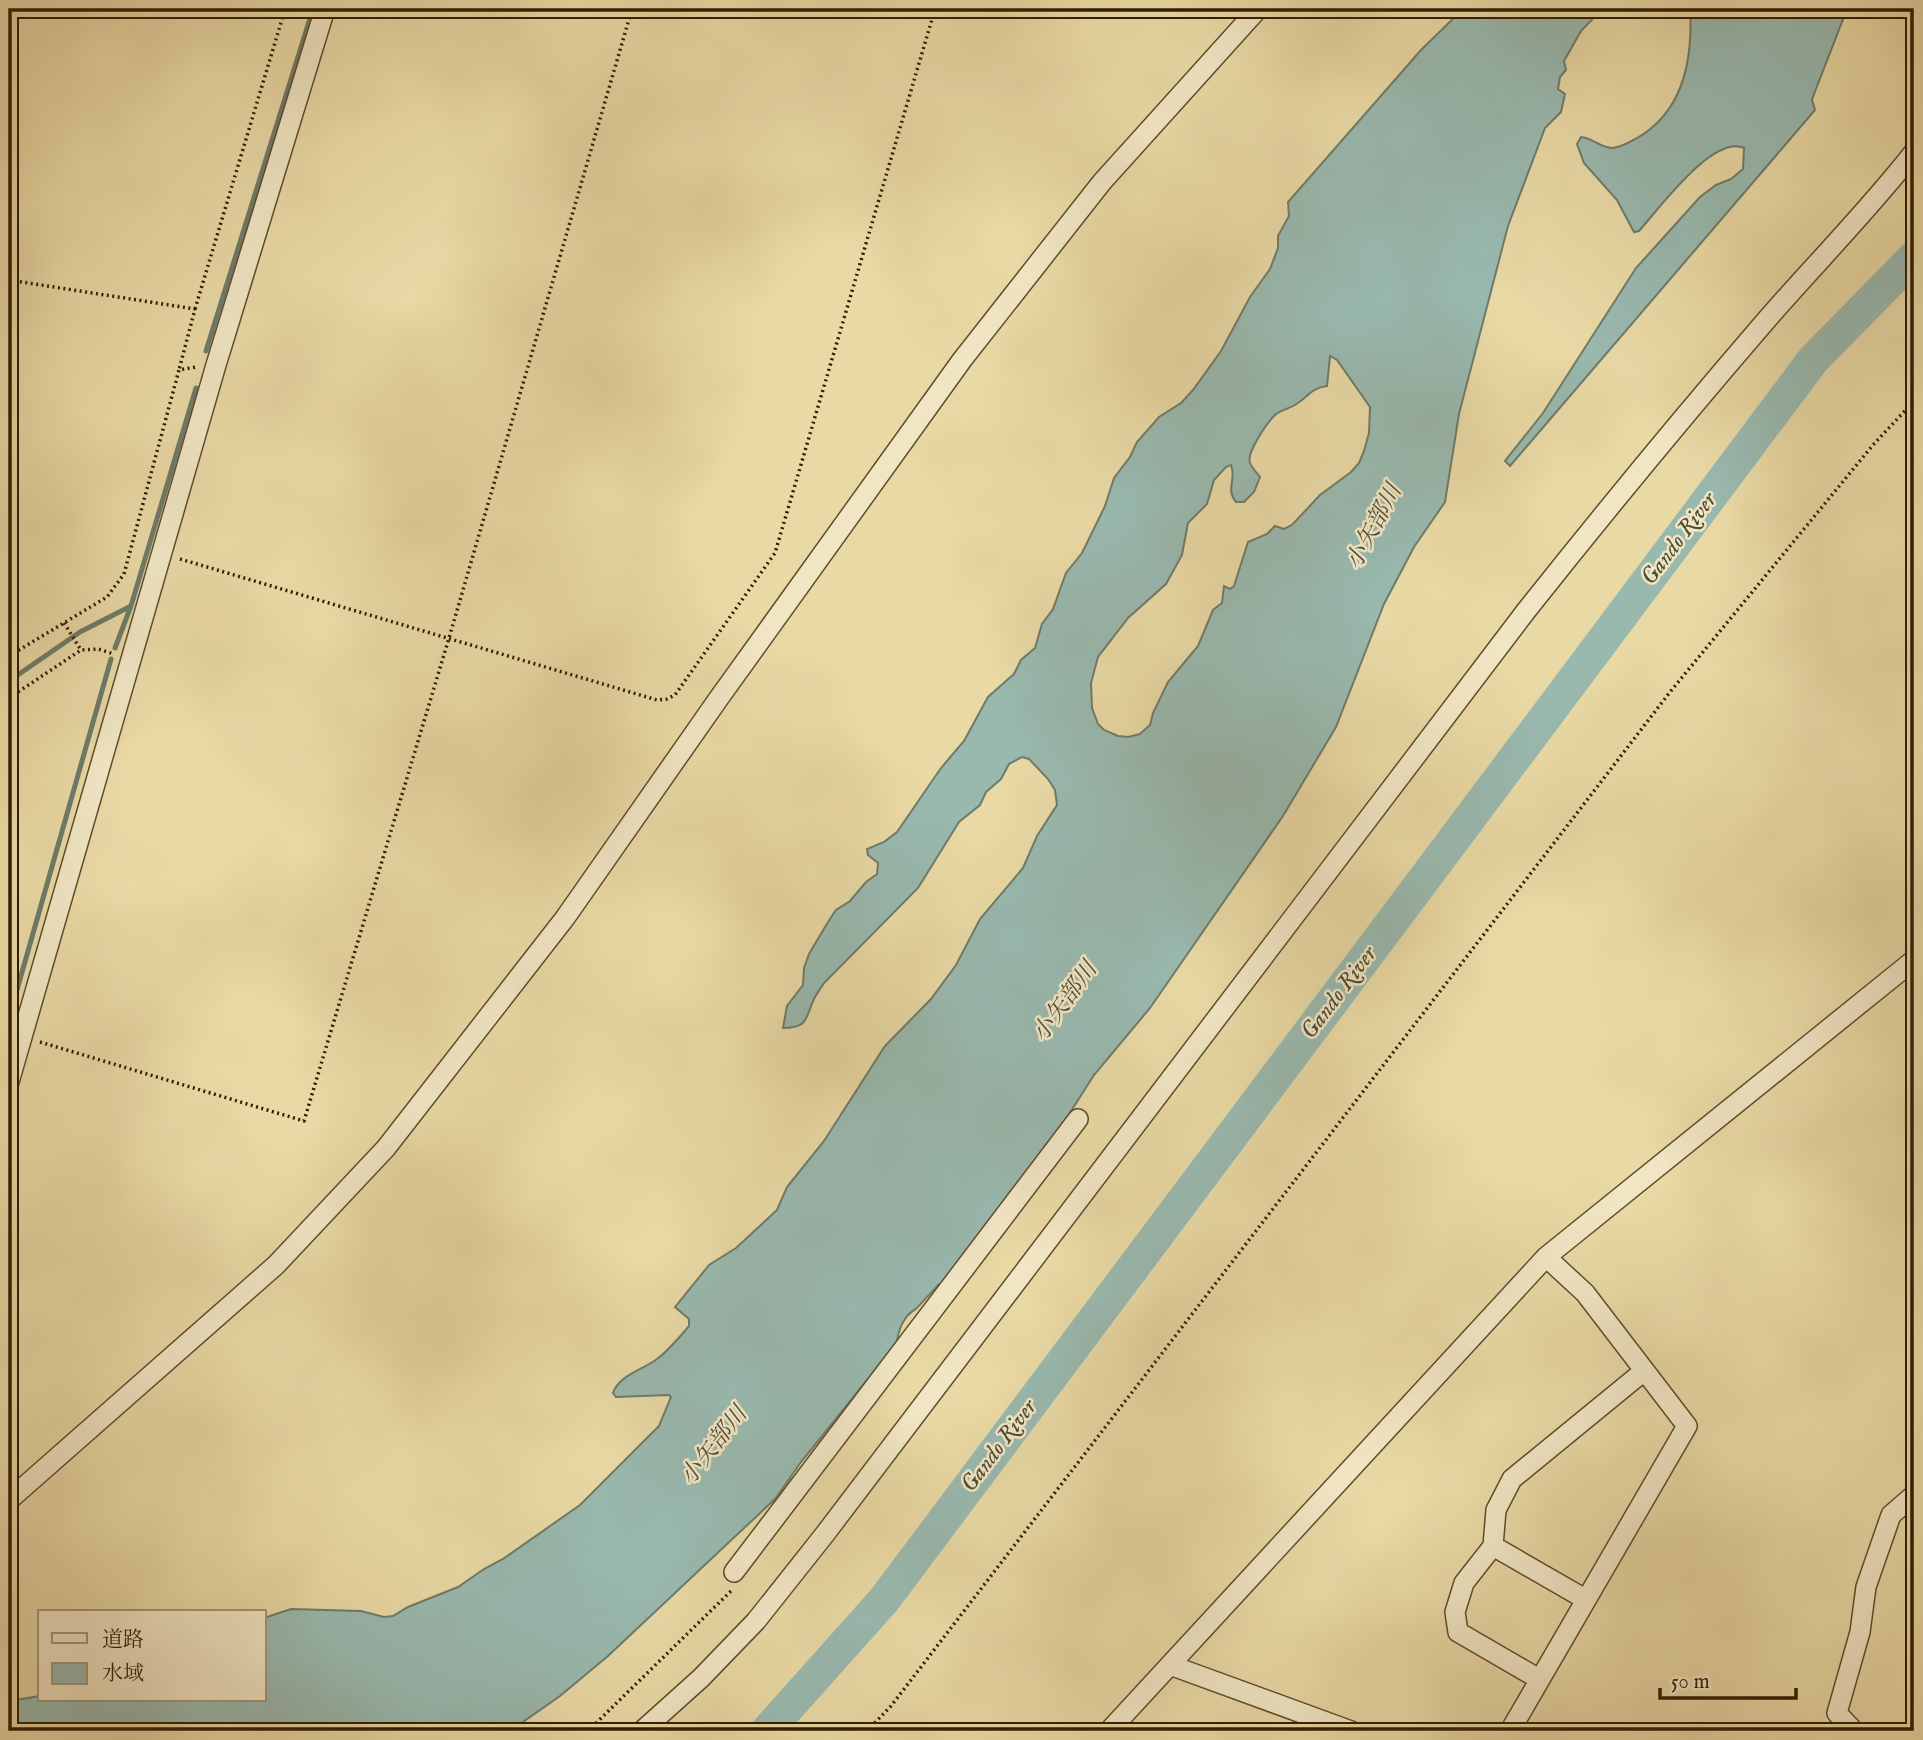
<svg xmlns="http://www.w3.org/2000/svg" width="1923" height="1740" font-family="'IM FELL English','Noto Serif JP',serif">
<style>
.water{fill:#99b9af;stroke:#6f7b6a;stroke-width:2;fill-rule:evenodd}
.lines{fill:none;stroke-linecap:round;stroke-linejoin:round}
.stream{stroke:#6f7b6a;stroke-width:5}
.river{stroke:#99b9af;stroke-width:33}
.minor-casing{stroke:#5e4c2c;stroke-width:22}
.path{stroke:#301d03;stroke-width:3.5;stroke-dasharray:2 3.5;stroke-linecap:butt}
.minor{stroke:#f1e6c4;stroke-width:19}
.labels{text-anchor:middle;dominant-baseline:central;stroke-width:5;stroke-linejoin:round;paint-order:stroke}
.water-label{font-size:23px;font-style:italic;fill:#504c37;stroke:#f1e6c4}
</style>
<rect width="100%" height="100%" fill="#e9d9a5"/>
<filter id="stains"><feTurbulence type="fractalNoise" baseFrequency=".00286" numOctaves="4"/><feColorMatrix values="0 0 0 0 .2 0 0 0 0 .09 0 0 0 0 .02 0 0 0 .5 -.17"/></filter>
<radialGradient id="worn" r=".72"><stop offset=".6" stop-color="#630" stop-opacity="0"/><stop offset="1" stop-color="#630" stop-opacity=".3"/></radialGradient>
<!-- water -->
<path class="water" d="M1463,9H1602L1581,31L1564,61L1566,70L1560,77L1558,89L1565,94L1561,112L1545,128L1508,226L1459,414L1445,502L1414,547L1384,604L1336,727L1283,816L1150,1008L1094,1075L1043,1155L943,1285L939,1284L916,1309C904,1315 898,1330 897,1343L801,1462L776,1498L608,1656L560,1696L510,1731H9V1701L40,1696V1700H264V1618L291,1609L361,1611L384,1617L393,1616L408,1607L458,1587L484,1569L503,1559L580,1505L659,1426L671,1397L669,1395L616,1397L613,1393C619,1375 643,1370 657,1359C669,1350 679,1338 689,1326V1319L675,1307L709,1265L736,1248L777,1210L787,1187L824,1141L885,1046L931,999L956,965L980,919L1023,868L1037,836L1057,805L1055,790L1048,779L1029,759L1022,757L1009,764L1001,779L986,792L980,805L959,822L918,888L824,983C821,988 817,993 814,999C805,1018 809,1028 783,1028L787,1006L803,985L804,968L809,954L828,922L836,910L850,901L866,882L877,874L878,863L868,855L867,849L884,842L897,832L941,768L964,741L988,697L1014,674L1021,660L1035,648L1042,624L1053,609L1066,573L1082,553L1105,506L1114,478L1130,457L1137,442L1159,417L1181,403L1193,390L1221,351L1250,297L1270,269L1278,248V236L1289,216L1288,202L1421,50ZM1330,356L1337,360L1370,407L1369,433L1364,451L1359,463L1351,472L1320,495L1292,525L1284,529L1275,526L1267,534L1248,542L1234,586L1230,589L1224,586L1222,603L1213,610L1198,646L1168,682L1153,713L1150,725L1140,734L1128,737L1118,736L1104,730L1098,724L1092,708L1091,683L1098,657L1128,618L1166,584L1182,555L1188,523L1207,504L1214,480L1226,467L1231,465C1237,479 1225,489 1236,502H1244L1254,492L1260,477C1257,473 1252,468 1250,463C1246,453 1267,423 1275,415C1281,410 1288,409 1295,405C1308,397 1311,388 1327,386Z
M1690,9H1847L1814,94L1812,100L1815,110L1510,466L1505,461L1543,413L1636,268L1700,197L1716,185L1731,179L1743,169L1744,148C1713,134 1658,210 1639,231L1634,232L1617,200L1584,163L1577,144L1581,137C1592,138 1600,147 1612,148C1620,148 1630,142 1637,138C1684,111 1693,59 1690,9Z"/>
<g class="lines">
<!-- stream -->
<path class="stream" d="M206,351L313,9
M115,648L131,606L196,388
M9,681L80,632L131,606
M9,1018L111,659"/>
<!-- river -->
<path class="river" d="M767,1731L884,1600L1813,360L1914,257"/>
<!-- minor casing -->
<g class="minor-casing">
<path id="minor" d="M9,1082L216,365L325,9
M9,1500L276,1265L386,1148L565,918L719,698L962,360L1102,182L1258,9
M1493,1546L1585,1599
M734,1572L1078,1119
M1170,1665L1351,1731
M1539,1679L1458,1632L1455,1612L1464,1583L1493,1546L1496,1510L1512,1479L1644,1371
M642,1731L701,1678L756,1621L825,1534L1526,611C1603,514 1682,418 1763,324C1813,266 1867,212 1914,152
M1109,1731L1546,1257L1914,960
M1510,1731L1687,1426L1585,1293L1546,1257
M1852,1731V1729L1837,1713L1860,1632L1866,1587L1891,1515L1914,1495"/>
</g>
<!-- path -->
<path class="path" d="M9,280L195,309L179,370
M195,309L283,16
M180,559L657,700L667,699L675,695L775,553L935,9
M64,623L81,650
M9,656L107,597L124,574L179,370L196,367
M9,698L81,650L98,649L114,654
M40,1042L304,1121L449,638L632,9
M588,1731L731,1591
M867,1731L891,1706L1670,692L1873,445L1914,401"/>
<!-- minor -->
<use href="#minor" class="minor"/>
</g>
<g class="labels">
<!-- water labels -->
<g class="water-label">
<text transform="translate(1374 527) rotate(-62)">小矢部川</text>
<text transform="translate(1679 539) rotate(-53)">Gando River</text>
<text transform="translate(1339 993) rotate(-53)">Gando River</text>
<text transform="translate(1065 1002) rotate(-54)">小矢部川</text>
<text transform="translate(714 1446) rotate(-52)">小矢部川</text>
<text transform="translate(999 1446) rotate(-53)">Gando River</text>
</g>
</g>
<!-- margin -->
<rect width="1923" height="1740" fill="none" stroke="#e9d9a5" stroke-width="35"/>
<rect x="10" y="10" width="1902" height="1719" fill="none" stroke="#301d03" stroke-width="3.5"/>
<rect x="18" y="18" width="1888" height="1705" fill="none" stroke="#301d03" stroke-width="2"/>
<!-- legend -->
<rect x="38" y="1610" width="228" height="91" fill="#f1e6c4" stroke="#a49677" stroke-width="2"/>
<rect x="52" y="1633" width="35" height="10" fill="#f1e6c4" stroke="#a49677" stroke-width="2"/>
<text x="102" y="1646" font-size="21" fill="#301d03">道路</text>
<rect x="52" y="1663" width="35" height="21" fill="#99b9af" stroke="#a49677" stroke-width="2"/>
<text x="102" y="1680" font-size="21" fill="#301d03">水域</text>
<!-- scale -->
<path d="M1660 1688v10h136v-10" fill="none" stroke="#301d03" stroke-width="3.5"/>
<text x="1671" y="1688" font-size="21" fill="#301d03" stroke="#f1e6c4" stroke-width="5" paint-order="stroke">50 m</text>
<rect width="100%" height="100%" filter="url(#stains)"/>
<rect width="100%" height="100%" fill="url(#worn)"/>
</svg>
